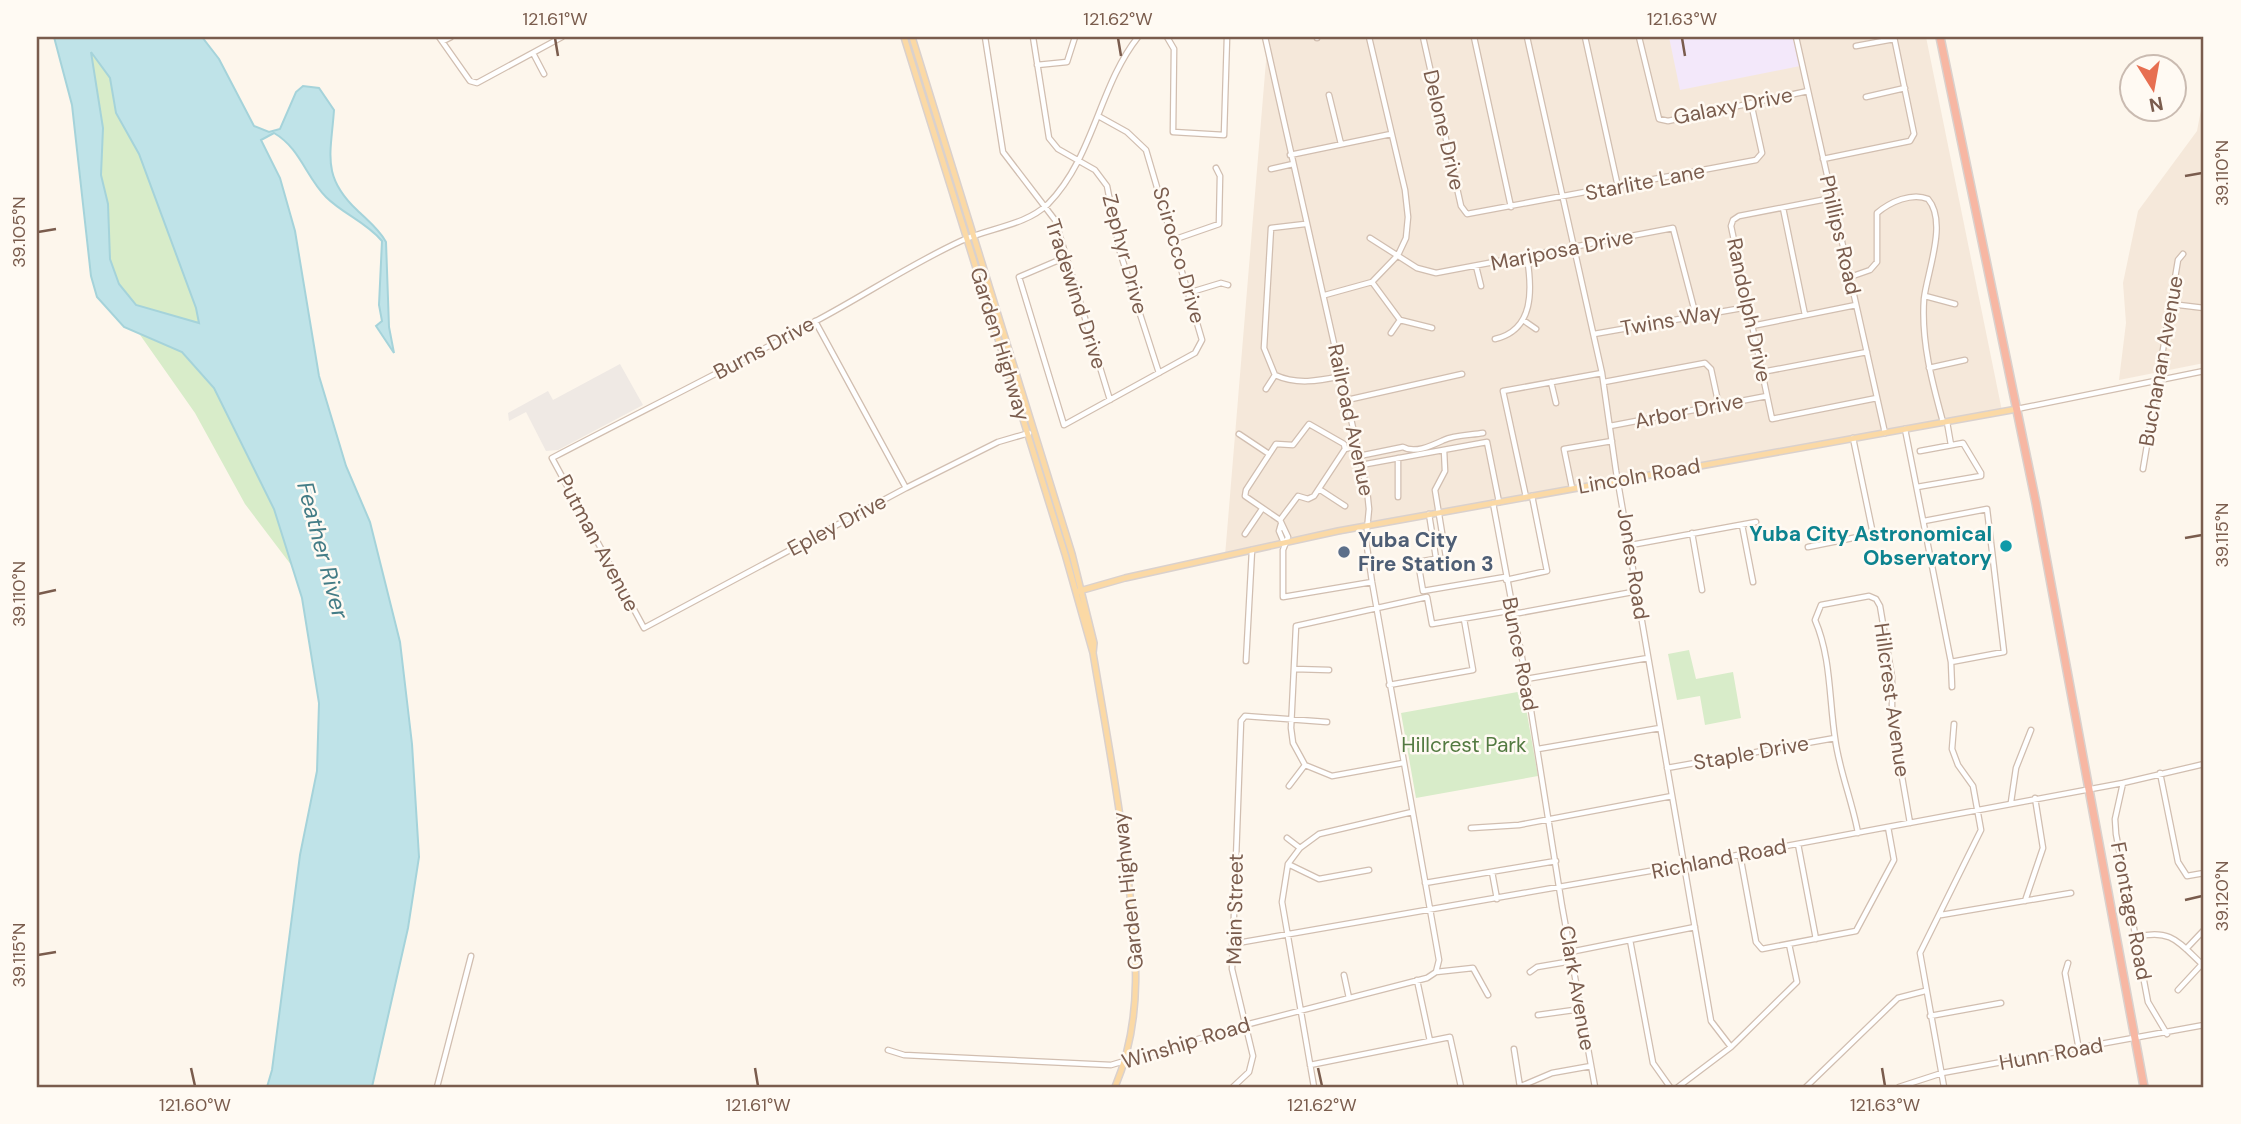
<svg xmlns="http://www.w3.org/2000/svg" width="2241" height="1124" font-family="'DM Sans',sans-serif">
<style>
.residential{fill:#f5e8da}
.industrial{fill:#efe9e4}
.education{fill:#f3e8fa}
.green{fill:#d8ecc9}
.water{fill:#bfe3e8;stroke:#a5d3da;stroke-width:2;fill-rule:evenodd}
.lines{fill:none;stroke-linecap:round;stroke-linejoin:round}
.minor-casing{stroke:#d1beb0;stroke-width:7}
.major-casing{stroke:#dad1cd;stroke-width:8}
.highway-casing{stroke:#dad1cd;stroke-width:10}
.minor{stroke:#fff;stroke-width:4.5}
.major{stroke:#fbd9a5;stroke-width:5}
.highway{stroke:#f7b7a3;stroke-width:7}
.ticks{fill:none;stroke:#7a5c4d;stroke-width:2.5}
.culture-dot{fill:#0f9aa8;stroke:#fffaf3;stroke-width:2.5}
.service-dot{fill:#5c6f8a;stroke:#fffaf3;stroke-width:2.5}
.labels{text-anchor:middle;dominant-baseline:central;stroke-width:5;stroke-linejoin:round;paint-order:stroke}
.street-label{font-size:21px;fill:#7a5c4d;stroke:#fffaf3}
.culture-label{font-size:21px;font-weight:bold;fill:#0d838f;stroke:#fffaf3;text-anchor:end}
.service-label{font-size:21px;font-weight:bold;fill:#4e5e75;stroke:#fffaf3;text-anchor:start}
.park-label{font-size:21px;fill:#537a41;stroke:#fffaf3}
.water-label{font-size:23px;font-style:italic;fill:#437c86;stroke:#fffaf3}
.neatline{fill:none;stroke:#7a5c4d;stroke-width:2.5}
.ticks-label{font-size:18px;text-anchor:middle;fill:#7a5c4d}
</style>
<rect width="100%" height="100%" fill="#fdf6ec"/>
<!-- residential -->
<path class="residential" d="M1268,37H1926L2002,411L1225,556Z
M2204,94V363L2119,380L2126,323L2123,283L2138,211L2197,131Z"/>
<!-- industrial -->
<path class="industrial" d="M620,364L643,405L558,450L546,451L526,412L509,421L508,413L548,391L553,400Z"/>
<!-- education -->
<path class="education" d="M1669,37H1793L1800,66L1680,90Z"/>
<!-- green -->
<path class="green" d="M81,37L126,88L253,437L298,574L245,504L195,413L112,295Z
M1689,650L1696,679L1733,672L1741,718L1705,725L1700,696L1677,700L1668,654Z
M1523,691L1538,776L1416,798L1401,713Z"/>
<!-- water -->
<path class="water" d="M54,37H202L219,59L254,126L269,132L280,129L296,92L303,86L319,88L334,110C331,154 321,176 357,210C367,220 379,229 386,242L389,327L394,353L376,326L382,321L379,305L382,241C366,222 343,214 326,197C306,177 300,148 274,133L261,140L280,178L295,231L319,376L346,466L370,522L400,642L412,744L419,857L408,928L372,1087H267L272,1070L300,855L317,771L319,703L302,598L274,509L214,388L182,352L124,327L97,297L91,276L72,105ZM91,52L110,78L116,113L139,154L196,308L199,323L136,305L119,284L110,259L108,204L101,175L103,128Z"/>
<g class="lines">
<!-- minor casing -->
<g class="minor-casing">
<path id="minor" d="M439,37L470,81L477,83L562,37
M985,37L1003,152L1055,220L1110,400
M1033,37L1049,138L1058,149L1095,170L1107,186L1120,252L1159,373
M1167,37L1174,49L1173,132L1224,135L1227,37
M1265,37L1367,490L1369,509L1366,540L1372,582L1439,960L1436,972
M1317,37V38
M1423,37L1461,206L1467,214L1756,160L1762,153L1751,103
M1474,37L1511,207
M1527,37L1602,373L1616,471L1711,1021L1731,1047
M1585,37L1618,187
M1639,37L1659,119L1668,121L1808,91
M1796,37L1885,433
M443,41L451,37
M1856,46L1894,39
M533,53L544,74
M1037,65L1067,62L1075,37
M1329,95L1341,144
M1866,97L1905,88
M1290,155L1391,134
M1823,159L1910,141L1914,134L1894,37
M1271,169L1293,164
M1832,198L1739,216L1733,220L1731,226L1772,419L1877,398
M1783,208L1805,315
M1305,224L1271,228L1264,348L1275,375C1297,385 1318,381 1342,376
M1370,238L1417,268L1436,273L1673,228L1696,316
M1173,240L1219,224L1220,176L1216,168
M1066,257L1019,277L1064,425L1195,353L1202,340L1146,150L1127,132L1100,117
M1476,266L1481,286
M1850,277L1870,270L1877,262V213C1890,202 1912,192 1928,199C1948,222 1927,272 1924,299C1921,341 1932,382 1943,422
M1372,282L1400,320L1432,328
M1188,293L1221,283L1228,285
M1325,295L1372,282L1398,255L1406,238L1408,217L1405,190L1369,37
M1925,296L1955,304
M2171,304L2204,308
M1523,320L1536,329
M815,321L906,488
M1752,326L1856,305
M1391,333L1400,320
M1594,334L1748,307
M1495,339C1535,330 1532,288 1527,257
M1929,368L1965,360
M1762,372L1867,352
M1551,382L1556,403
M1604,382L1705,363L1711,369L1719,406
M1266,389L1275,375
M1347,400L1462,374
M2017,409L2204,371
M1947,422L1951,445
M1610,426L1767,396
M1905,429L1951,662L1952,687
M1029,433L998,442L906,488L644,628L552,458C640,412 729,368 816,321C865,295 911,264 961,241C988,228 1025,226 1048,204C1094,157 1099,86 1138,37
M1239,434L1269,454
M1345,449L1344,444L1309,424L1293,445L1276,444L1246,490L1245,496L1280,520L1298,496L1308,499L1314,496L1345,449L1357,446
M1444,450L1445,471L1435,490L1446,557L1418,562L1423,591L1505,577
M1359,456L1403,447C1415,454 1433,445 1444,440C1454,435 1472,435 1483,433
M1398,458V497
M1361,465L1487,442L1499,502
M2143,469L2178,260L2183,254
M1917,487L1981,476V473L1963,443L1920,451
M1572,488L1564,449L1612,441
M1319,489L1345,506
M1526,497L1503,391L1602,373
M1493,503L1526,679L1562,906L1595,1087
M1429,514L1436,558
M1280,520L1288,537L1283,550V597L1372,582
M1924,521L1987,509L2004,652L1951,662
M1281,524L1279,531L1284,543
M1742,525L1753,582
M1692,533L1702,590
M1245,534L1262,509
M1631,545L1756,522
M1808,547L1873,534L1853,438
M1506,580L1547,571L1532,496
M1246,661L1252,550
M1294,669L1329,670
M1526,679L1648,658
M1389,685L1473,670L1464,619
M1538,749L1660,728
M1403,763L1332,776L1305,765L1293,743L1291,728L1296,626L1427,597L1432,624L1508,611L1519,613L1638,591
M1667,768L1835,738
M2160,773L2178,862L2187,876L2204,873
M2123,783L2115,819L2116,834L2148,1002L2167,1034
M1289,786L1305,765
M2011,802L2016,768L2031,730
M1471,828L1519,825L1672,796
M1858,833C1852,800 1839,770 1835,738C1829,698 1831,657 1815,620L1821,605L1869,596L1876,599L1880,606L1892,677V719L1910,823
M1287,838L1300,848
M1798,844L1816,939
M1740,855L1756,942L1762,949L1856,931L1894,860L1888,827
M1288,864L1319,879L1369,870
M1492,872L1497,899
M1425,883L1556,861
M2025,901L2043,848L2035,798
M1941,915L2071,893
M2136,937C2172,928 2179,943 2204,966
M1630,940L1653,1063L1670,1087
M1232,944L1684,865L2123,783L2204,764
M2186,949L2204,930
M1570,952L1695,927
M2068,963L2065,973L2079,1050
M1436,972L1473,968L1488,995
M1530,972L1537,967L1572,961
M1344,975L1349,998
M1417,980L1430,1041
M2178,990L2202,964
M1538,1015L1581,1009
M1930,1016L2001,1003
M1514,1049L1520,1087
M888,1050L904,1055L1111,1065L1245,1025L1427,978L1436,972
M1310,1065L1450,1037L1461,1087
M437,1087L471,956
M1233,1087L1249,1072L1253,1056L1232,969L1241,721L1245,716L1327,722
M1314,1087L1282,902L1288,864L1300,848L1319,834L1412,812
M1519,1087L1552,1073L1591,1066
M1678,1087L1731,1047L1797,982L1789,944
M1806,1087L1898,998L1925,991
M1899,1087L1942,1073L2204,1025
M1944,1087L1920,953L1981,830L1973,786L1958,765L1952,749L1954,724"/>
</g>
<!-- major casing -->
<g class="major-casing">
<path id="major" d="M904,37L1065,554L1093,653
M912,37L1072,554L1094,643L1093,653C1105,725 1119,797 1127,870C1136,945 1145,1016 1115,1087
M1076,592L1125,578L1338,531L2017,409"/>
</g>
<!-- highway casing -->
<g class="highway-casing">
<path id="highway" d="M1940,37L2036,503L2144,1087"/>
</g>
<!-- minor -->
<use href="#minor" class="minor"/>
<!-- major -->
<use href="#major" class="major"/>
<!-- highway -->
<use href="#highway" class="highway"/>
</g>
<!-- ticks -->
<path class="ticks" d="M555,38L558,56M1118,38L1121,56M1682,38L1685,56M2185,176L2202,173M38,232L56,229M2185,538L2202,535M38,594L56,590M2185,900L2202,896M38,955L56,952M191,1068L195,1086M755,1068L758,1086M1318,1068L1322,1086M1882,1068L1885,1086"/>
<!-- markers -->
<circle class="culture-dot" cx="2006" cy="546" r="7"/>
<circle class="service-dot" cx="1344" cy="552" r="7"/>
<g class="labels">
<!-- street labels -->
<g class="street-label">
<text transform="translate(1733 106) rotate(-11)">Galaxy Drive</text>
<text transform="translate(1444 130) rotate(77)">Delone Drive</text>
<text transform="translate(1645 182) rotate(-11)">Starlite Lane</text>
<text transform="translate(1840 235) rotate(77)">Phillips Road</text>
<text transform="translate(1562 250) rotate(-11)">Mariposa Drive</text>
<text transform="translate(1125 254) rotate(75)">Zephyr Drive</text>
<text transform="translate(1179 255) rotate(74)">Scirocco Drive</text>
<text transform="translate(1076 294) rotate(72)">Tradewind Drive</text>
<text transform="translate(1749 310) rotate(78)">Randolph Drive</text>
<text transform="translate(1671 320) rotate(-10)">Twins Way</text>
<text transform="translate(1000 344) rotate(73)">Garden Highway</text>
<text transform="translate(764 348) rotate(-28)">Burns Drive</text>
<text transform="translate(2161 361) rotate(-80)">Buchanan Avenue</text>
<text transform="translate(1689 411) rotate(-11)">Arbor Drive</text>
<text transform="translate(1351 420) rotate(78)">Railroad Avenue</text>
<text transform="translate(1639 476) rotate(-10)">Lincoln Road</text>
<text transform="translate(837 525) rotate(-28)">Epley Drive</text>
<text transform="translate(598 543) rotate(62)">Putman Avenue</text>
<text transform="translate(1633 564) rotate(81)">Jones Road</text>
<text transform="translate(1520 654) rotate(79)">Bunce Road</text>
<text transform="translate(1892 700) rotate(82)">Hillcrest Avenue</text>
<text transform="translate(1751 753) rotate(-10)">Staple Drive</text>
<text transform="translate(1719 859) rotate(-11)">Richland Road</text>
<text transform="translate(1128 891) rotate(-96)">Garden Highway</text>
<text transform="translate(1235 909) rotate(-89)">Main Street</text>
<text transform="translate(2131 911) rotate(79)">Frontage Road</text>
<text transform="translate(1577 988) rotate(80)">Clark Avenue</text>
<text transform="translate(1186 1043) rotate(-17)">Winship Road</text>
<text transform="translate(2051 1054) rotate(-10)">Hunn Road</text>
</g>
<!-- culture labels -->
<g class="culture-label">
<text x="1992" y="534">Yuba City Astronomical<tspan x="1992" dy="24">Observatory</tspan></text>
</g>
<!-- service labels -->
<g class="service-label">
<text x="1358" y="540">Yuba City<tspan x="1358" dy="24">Fire Station 3</tspan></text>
</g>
<!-- park labels -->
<g class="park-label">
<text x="1464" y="745">Hillcrest Park</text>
</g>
<!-- water labels -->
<g class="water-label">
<text transform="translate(323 550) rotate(75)">Feather River</text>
</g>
</g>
<!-- border -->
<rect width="2241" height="1124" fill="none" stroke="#fffaf3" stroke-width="77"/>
<!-- north arrow -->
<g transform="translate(2153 88) rotate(169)"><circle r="33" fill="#fffaf3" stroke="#cabbb1" stroke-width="2"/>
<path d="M0-5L12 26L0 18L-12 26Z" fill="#e76f51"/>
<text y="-10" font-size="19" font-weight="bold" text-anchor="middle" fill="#7a5c4d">N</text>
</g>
<rect x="38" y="38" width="2164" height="1048" class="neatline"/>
<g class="ticks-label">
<text x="555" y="25">121.61°W</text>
<text x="1118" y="25">121.62°W</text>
<text x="1682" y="25">121.63°W</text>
<text transform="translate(2222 173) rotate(-90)" y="6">39.110°N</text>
<text transform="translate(19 232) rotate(-90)" y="6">39.105°N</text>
<text transform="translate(2222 535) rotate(-90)" y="6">39.115°N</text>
<text transform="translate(19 594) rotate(-90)" y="6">39.110°N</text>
<text transform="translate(2222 896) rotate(-90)" y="6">39.120°N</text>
<text transform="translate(19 955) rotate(-90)" y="6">39.115°N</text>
<text x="195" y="1111">121.60°W</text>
<text x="758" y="1111">121.61°W</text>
<text x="1322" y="1111">121.62°W</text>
<text x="1885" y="1111">121.63°W</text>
</g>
</svg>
